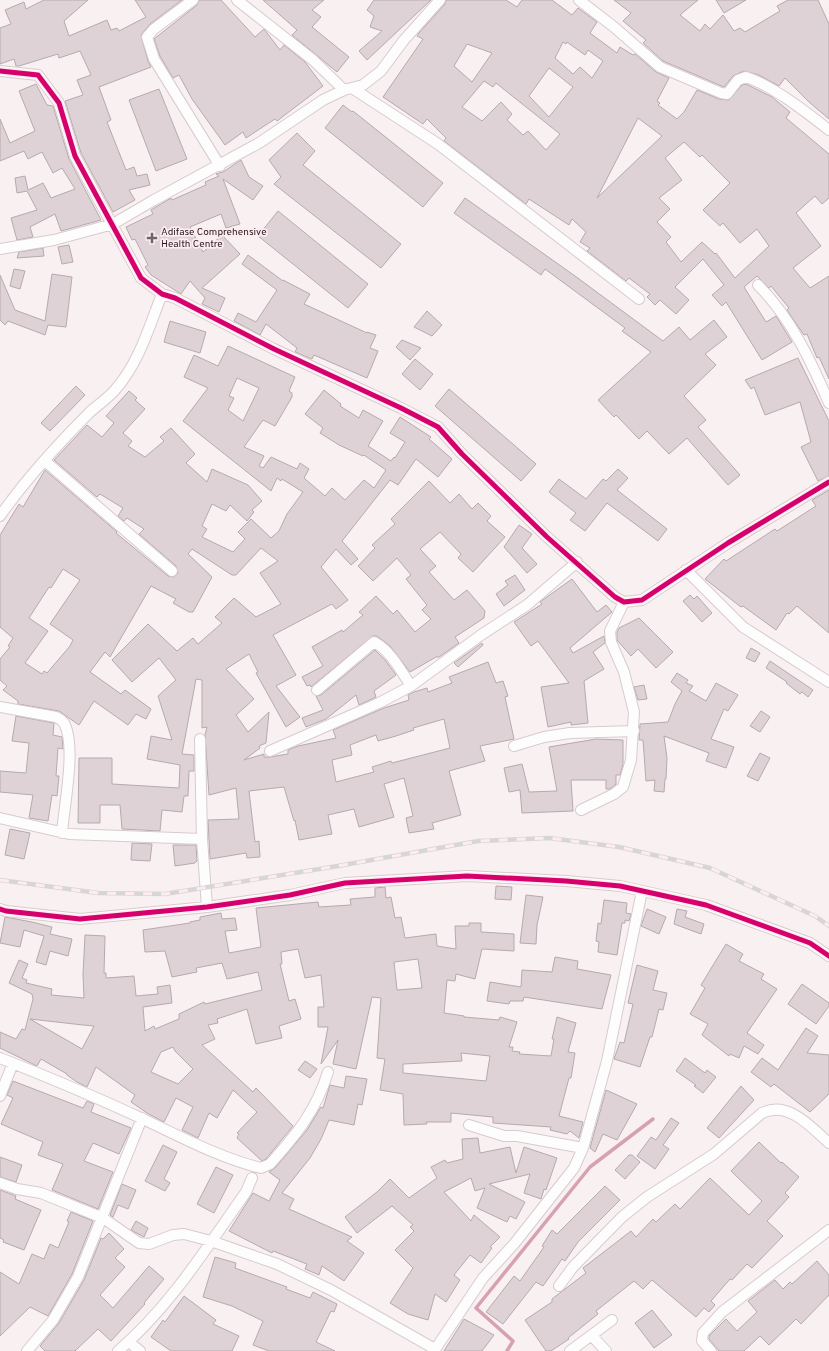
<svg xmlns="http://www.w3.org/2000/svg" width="829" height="1351" font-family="Overpass,sans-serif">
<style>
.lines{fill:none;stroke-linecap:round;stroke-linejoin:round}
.stream{stroke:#d7a1b4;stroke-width:3.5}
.building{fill:#ded2d6;stroke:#b5aaad;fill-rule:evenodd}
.street-casing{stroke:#d7cbce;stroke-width:12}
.street{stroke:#fefdfd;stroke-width:10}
.rail-casing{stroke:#d8d5d6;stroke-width:4.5}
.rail{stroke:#fdecf1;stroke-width:3;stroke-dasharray:9;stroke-linecap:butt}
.cycleway-casing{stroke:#fdecf1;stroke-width:8}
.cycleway{stroke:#d6006c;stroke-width:5}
.poi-dot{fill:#706468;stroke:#fdecf1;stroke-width:1.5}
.labels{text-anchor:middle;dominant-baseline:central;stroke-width:3.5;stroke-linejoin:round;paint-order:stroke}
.poi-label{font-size:10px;fill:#27191d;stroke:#fdecf1;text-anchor:start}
</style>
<rect width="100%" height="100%" fill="#f9f0f2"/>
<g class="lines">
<!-- stream -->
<path class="stream" d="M507,1351L513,1341L476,1308L590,1167L653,1119"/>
</g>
<!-- building -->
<path class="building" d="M44,0H88L64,21L69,36L107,20L111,30L117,28L119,31L146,17L135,0H182L150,24L141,35L148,61L151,67L99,87L111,120L107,122L126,170L134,167L137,176L147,174L150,185L129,190L135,200L113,212L81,153L65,101L83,95L77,80L91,75L80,51L59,58L58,54L19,66H16L14,59L0,64V28L11,24L5,10L24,2L26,9Z
M199,0H221L255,37L264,29L280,50L284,45L305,62L323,86L277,121L275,119L246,138L243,132L225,145L192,99L179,75L173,78L160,56L154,39L197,5Z
M263,0H324L312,10L321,17L312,27L349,57L337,72L292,35L297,30Z
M374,0H431L367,60L359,51L382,31L370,27L374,16L367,10Z
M446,0H506L517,7L522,0H552L572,15L578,8L597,22L590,33L617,53L620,47L633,55L635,54L656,72L669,78L657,101L660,103L658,105L677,119L684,112L697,90L719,99L729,100L742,85L746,84L772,97L790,112L786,118L829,154V198L822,204L815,196L796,213L821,246L793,268L810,288L829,276V379L819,357L817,358L807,334L804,335L787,310L789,308L771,286L769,288L757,276L744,287L766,322L776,316L792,342L762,360L726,302L722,306L712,295L724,285L703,259L675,287L689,300L676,314L660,300L655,305L647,297L650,294L629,278L626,281L587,251L590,248L580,242L586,232L572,219L569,225L529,199L526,204L444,141L446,138L427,119L423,124L383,97L423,39L417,36L419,33L445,4ZM563,42L566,44L567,42L585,55L588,50L603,61L592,78L580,67L573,74L555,58ZM467,44L492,53L472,82L454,66ZM549,68L573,87L549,117L529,96ZM484,81L493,87L496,83L560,134L546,150L528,131L523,135L507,120L512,114L501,102L482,121L462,107ZM638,118L662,136L597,198ZM684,142L700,157L702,155L730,183L703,210L720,226L723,223L740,243L757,229L769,246L735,278L716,253L715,254L702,242L681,262L666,242L671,237L657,222L670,209L659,198L682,180L665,158Z
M614,0H698L680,15L700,31L705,24L710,29L723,15L734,31L740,28L745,32L780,11L777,6L788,0H818L829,24V119L809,102L785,78L779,86L759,75L744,71L733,76L724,87L663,61L643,43L646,40L623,21L631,13Z
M716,0H746L724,13Z
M36,84L47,105L53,106L69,159L101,220L61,231L55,214L30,227L33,237L17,240L11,218L37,210L27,191L17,193L15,178L25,176L28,190L43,183L51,198L75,189L62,168L53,173L42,152L28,159L24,151L0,161V119L10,143L35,131L19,91Z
M159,89L187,159L156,171L129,100Z
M343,105L352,112L353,111L443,183L423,207L325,128Z
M297,133L315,151L303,165L401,244L381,268L274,184L281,177L269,160Z
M241,160L249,177L263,186L253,200L223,179L240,224L226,228L221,214L190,227L203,252L222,235L240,254L202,288L225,298L219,312L202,304L205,298L190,281L181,294L151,275L145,267L148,265L135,239L132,240L126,227L153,214L151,210L171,198L172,200L206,185L205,182L219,176L216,174L223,172Z
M465,198L575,276L663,341L679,327L690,340L714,320L727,337L705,354L716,365L684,396L706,420L698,427L740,475L728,485L687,438L669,454L647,431L639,439L616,415L614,417L598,400L651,352L622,331L625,328L545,269L541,275L454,213Z
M278,211L368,284L348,308L258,236Z
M69,245L73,262L62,264L58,247Z
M43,248L44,256L17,258L19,252Z
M248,255L283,281V280L310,294L304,304L367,333V332L376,335L370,348L378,351L367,378L314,355L312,359L295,352L297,348L266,324L260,335L234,321L238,313L256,322L277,290L242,264Z
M14,269L25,271L20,289L10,286Z
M52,274L72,277L66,327L48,325L45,335L8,321L5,325L0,320V275L15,310L45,321Z
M427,311L442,325L432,336L414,327Z
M170,321L206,332L200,353L164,342Z
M402,340L421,348L410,360L396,347Z
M228,346L295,377L289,391L292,393V397L275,426L263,420L244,447L264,456L259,466L263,468L271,457L297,469L300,463L309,469L304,478L325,496L332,488L345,500L364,480L374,488L386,470L364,455L363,456L339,445L320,433L323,428L305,414L324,390L341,404L340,406L359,418L363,410L383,421L368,446L391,461L394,457L395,458L405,442L390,433L400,417L431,437L429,439L452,459L438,477L416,459L398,485L390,480L342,541L358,559L351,565L336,549L321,567L348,600L336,609L332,604L273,635L296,675L276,686L300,717L286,727L256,673L258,672L249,654L226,669L254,699L236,715L248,732L269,712L266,743L259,746L260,748L244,760L264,754V757H270L288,754V750L298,746L336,738L333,730L384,708L409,700L408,695L414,692L427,688L428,692L452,683L449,677L488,662L496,683L503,681L508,696L505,697L514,739L480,746L485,761L449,771L461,815L432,823L434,829L409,833L406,818L413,816L404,778L384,784L394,817L359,827L354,809L328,815L332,834L299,840L295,820L294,821L284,787L249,791L255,842L259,841L260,857L247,858L246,853L210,859L208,820L239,819L236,788L209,795L205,735L207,727L202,728V680L196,679L182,754L194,755V771H189L188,796H184L182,812L162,810L160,831L122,829L120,805H100V823H78L79,758H112V784L179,788L180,765L147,759L151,736L172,740L158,696L176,680L159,658L132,682L112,660L148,624L177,651L193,638L198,644L222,623L215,617L234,598L256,617L281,604L260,573L278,561L261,548L236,575H232L192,549L188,554L212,577L193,612H189L173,603L176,599L151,586L110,657L105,652L90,672L121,694L125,690L151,709L146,719L136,714L128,725L94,701L79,725L59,711L18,704V701L3,690L7,686L0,680V659L10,647L8,646L13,638L0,627V535L19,504L23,507L45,470L117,532L116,533L168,576L174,577L178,573L176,566L139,534L144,529L127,518L124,521L118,516L123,508L100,494L97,497L54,460L87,425L102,437L114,423L106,416L129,391L137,398L135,400L145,409L123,433L132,441L128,446L145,457L164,441L160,437L171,428L195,454L186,463L207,482L212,469L248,485L262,501L252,510L254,512L247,521L230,505L226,511L212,504L202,526L207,529L202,537L233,552L245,539L238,532L251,519L271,538L279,531L287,514L303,492L282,479L281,481L277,478L271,491L183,421L208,388L184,377L194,355L218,366ZM237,378L259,388L243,421L228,410L234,398L229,396ZM63,569L80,580L50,624L73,640L70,646L47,673L44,671L42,674L25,663L48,631L29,618L49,587L51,588ZM444,719L450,748L392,763L391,761L372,767L374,772L336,782L332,760L352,755L350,745L376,735L378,741L396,736L414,730L413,728Z
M798,358L829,421V476L818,481L801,447L811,442L800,402L765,415L754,387L751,389L745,380Z
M415,359L433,374L420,390L402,374Z
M76,386L85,395L50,431L41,423Z
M449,389L536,464L521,481L435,406Z
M618,469L628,478L617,490L667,529L658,541L607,503L585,531L570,520L576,513L549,492L559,479L586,499L603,479L606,481Z
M429,481L450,503L459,494L472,509L478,503L491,516L487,521L505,537L473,572L458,558L461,554L440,532L420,549L436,566L429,572L454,600L467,590L485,611L484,618L455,637L459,643L439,657H436L410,672L390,646L377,636H373L311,687L310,685L307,686L302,677L323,666L312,647L342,630L343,632L363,615L359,612L376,596L393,614L397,610L415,632L431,619L422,610L427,605L406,579L411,575L397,558L373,581L358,566L375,548L372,545L395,524L391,519Z
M829,490V633L797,606L789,614L787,613L776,630L743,606L741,607L705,579L724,559L726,561L775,529L777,531L816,506L812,500Z
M519,525L532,534L522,548L537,564L527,573L504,547Z
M515,575L525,590L504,606L496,594L508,585L505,581Z
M572,579L597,612L606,605L612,612L570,648L573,653L604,636L605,643L593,652L604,669L584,681L588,723L571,725V722L548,727L541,687L569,683L538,641L531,646L514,622L542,604L540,602Z
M690,595L694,599L697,596L712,613L702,622L683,601Z
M639,618L673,652L656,668L638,649L631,656L617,640V632L619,628Z
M482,643L483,645L458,667L454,663Z
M751,648L760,653L755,662L746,658Z
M375,650L385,660L396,675L374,691L376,697L359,705L356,695L326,719L306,727L302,718L323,710L316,696L321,695Z
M770,661L813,690L808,697L802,692L800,694L786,683L787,682L766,668Z
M677,673L688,680L686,683L693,686L689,691L706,701L716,683L738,695L728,711L724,709L711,739L734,747L726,768L706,761L709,753L664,736L667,758L666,779H665L664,792L654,791L655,780L646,781L643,740H639L640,724L668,722L675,704L682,691L671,682Z
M644,685L647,699L638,700L634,687Z
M761,711L770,717L760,732L750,726Z
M16,716L54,723L53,735L62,737L63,749L58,748L56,776H59L57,796L52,795L48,821L29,818L33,795L0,792V771L26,773L29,743L12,741Z
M596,739L623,740V764L620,775H616V784L610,789H606V780H571L573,811L522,813L520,790L509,792L504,768L522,764L529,792L557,791L549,747Z
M760,753L770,758L758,781L747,776Z
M10,829L30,833L24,859L5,855Z
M132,843L152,844L150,861L131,860Z
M173,845H196L197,861L195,863L175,866Z
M496,886L512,887L511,900L495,899Z
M385,887L386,898L391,897L395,918L401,917L405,938L436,934L437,946L456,949L455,926H469V923H481V932L514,934V951L482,949L475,979L456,974L455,981L447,980L444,1013L464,1016V1017L499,1020L500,1017L517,1022L509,1047H513L512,1051L520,1052L519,1054L551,1056L554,1039H552L557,1017L576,1023L568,1052L575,1053L571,1078H569L559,1116L583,1122L579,1138L570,1131L567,1134L550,1130L551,1127L493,1123V1117L451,1113V1122H426L427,1124L404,1125L403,1094L380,1090L385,1059L377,1058L381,998L372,997L356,1069L333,1064L338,1040L321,1064L328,1027H318V1007H324L321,975L305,978L298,949L281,952L282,964H280L289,1001L295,999L301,1019L279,1026L282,1038L256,1044L247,1009L217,1019L218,1023L208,1025L215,1039L202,1045L253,1092L256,1088L293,1126L266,1159L262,1161L237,1138L239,1134L237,1133L257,1112L233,1090L217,1118L209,1113L198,1138L182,1130L193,1107L176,1098L164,1122L147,1113L131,1102L135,1095L96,1067L87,1087L77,1082L67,1075V1074L41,1059L37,1066L0,1048V1032L16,1039L22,1029L25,1030L33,999L32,994L9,983L19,960L28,964L22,978L27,980L26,983L52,989L51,995L84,998L83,974L85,935L105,936L104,973H106V978L134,976L136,996L158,994L157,987L170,985L172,1003L143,1007L145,1031L154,1026L155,1029L179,1019V1014L204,1002L205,1004L262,990L258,972L227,979L222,963L196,968L197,972L172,977L165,951L145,952L143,930L190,923V922L200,920V917L221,913L222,919L235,918L237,930L225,931L229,953L261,947L256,908L318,902L319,907L351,905L350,899L375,897V888ZM418,959L422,988L397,990L394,962ZM30,1019L83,1025L94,1026L82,1049ZM173,1047L175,1051L193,1069L178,1084L151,1072L161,1052ZM461,1053L490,1056L486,1081L403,1073V1064L462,1061Z
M526,895L543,897L537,925L536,944L520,943Z
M604,900L627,903L626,913L631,914L629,921L625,920V923H622L617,955L598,952L599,942L596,941L598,923L601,924Z
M647,909L666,917L659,934L641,926Z
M677,909L687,911L685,917L704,924L701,934L674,924Z
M5,917L32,922L52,927L50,934L72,939L68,956L50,951L46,965L36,962L44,936L24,930L20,947L0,943Z
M726,944L743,954L739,961L764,974L761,979L777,989L747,1033L764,1045L758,1054L744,1046L739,1058L730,1054L729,1056L702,1035L708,1024L690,1014L705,988L701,985Z
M555,957L578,961L577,969L611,975L602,1009L524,997L523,1001H510L509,1004L487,1001L490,982L521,987L522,970L552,972Z
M637,965L658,971L653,990L667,993L663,1010L659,1009L652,1037H650L640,1067L614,1059L620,1042L624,1043L633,1004L628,1003Z
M802,984L829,1003V1006L816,1024L788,1004Z
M806,1028L818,1036L807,1053L829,1055V1094L810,1112L774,1084L771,1087L751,1072L762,1058L778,1070Z
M685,1058L705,1073L707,1070L716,1077L703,1093L694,1086L696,1085L676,1071Z
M305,1061L317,1069L310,1078L298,1070Z
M346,1076L367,1079L362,1105L358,1104L354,1125L329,1120L321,1139L310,1158L282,1193L294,1199L289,1209L352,1237L347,1241L364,1253L344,1281L322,1266L319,1275L305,1269L307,1264L273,1251L272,1253L229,1231L253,1193L269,1201L280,1180L269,1172L275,1168L307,1130L321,1107L323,1108L330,1085L344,1088Z
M13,1081L83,1108L87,1101L94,1104L91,1112L131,1128L119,1154L93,1143L84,1161L113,1172L98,1209L52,1190L63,1164L38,1155L43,1142L1,1124L13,1098L7,1095Z
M741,1086L754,1100L719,1138L707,1128Z
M606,1090L637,1104L617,1140L603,1134L595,1152L590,1148Z
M671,1118L679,1123L663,1145L669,1149L655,1169L637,1156L651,1137L656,1140Z
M478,1138L480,1153L510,1147L516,1173L524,1147L557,1158L546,1190L544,1189L541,1199L524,1193L530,1174L489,1184L525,1202L516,1219L510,1216L507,1222L477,1208L485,1188L475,1191L471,1178L444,1192L471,1221L474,1215L500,1237L490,1247L492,1248L481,1263L470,1255L454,1275L460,1280L446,1302L435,1294L428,1320L408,1314L390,1303L413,1268L395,1250L414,1231L410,1227L413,1225L392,1206L357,1233L345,1217L377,1192L390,1179L409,1198L437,1178L431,1167L445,1160L447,1163L463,1159L462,1139Z
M759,1142L781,1163L782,1162L799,1177L785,1193L789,1197L767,1221L783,1236L752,1268L747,1264L732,1280L730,1279L711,1301L715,1305L709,1312L704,1308L696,1317L652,1280L643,1289L634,1281L596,1311L598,1314L568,1338L569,1339L551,1351H546L525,1320L552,1302V1299L586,1273L583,1268L631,1231L636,1237L653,1219L656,1222L675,1204L680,1209L710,1178L749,1215L762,1201L731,1171Z
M163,1145L177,1152L164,1179L170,1183L165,1191L145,1181Z
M629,1155H632L640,1162L625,1179L615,1170Z
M0,1157L22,1165L16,1182L0,1177Z
M216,1167L233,1175L214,1213L197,1204Z
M122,1184L136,1190L128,1209L118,1205L113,1217L110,1215Z
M605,1186L620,1200L578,1242L565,1261L562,1259L543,1286L536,1282L503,1324L486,1312L514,1276L520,1281L544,1247L542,1246L552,1230L557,1234Z
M0,1190L16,1196L15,1199L41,1210L24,1250L3,1242L4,1240L0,1238Z
M71,1212L93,1221L72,1274L48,1316L30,1307L0,1336V1272L19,1284L32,1254L44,1259L50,1244L58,1248L69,1222L67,1221Z
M136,1221L148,1228L144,1237L131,1230Z
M109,1233L124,1249L115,1258L125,1267L100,1295L113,1308L149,1266L164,1279L144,1303L145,1304L111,1341L98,1329L75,1351H45L40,1346L59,1323L84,1280L101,1238L103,1239Z
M215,1257L236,1263L235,1268L287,1287L286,1289L310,1298L313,1292L337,1304L334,1312L331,1311L316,1342L335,1351H269L253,1345L263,1321L232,1306L203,1297Z
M817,1261L829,1275V1295L801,1324L796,1319L769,1345L760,1336L744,1351H719L709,1339V1336L726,1319L737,1331L757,1312L748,1301L775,1280L783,1289L790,1282L792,1284Z
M184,1296L216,1320L213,1324L239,1336L232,1351H171L151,1337L163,1320L165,1322Z
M652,1310L672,1335L654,1348L635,1323Z
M464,1319L494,1335L482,1351H444Z"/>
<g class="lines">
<!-- street casing -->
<g class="street-casing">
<path id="street" d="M193,0L154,29L147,37L154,59L220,166
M237,0L313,60L344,90
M579,0L614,27L660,67L721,93L727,94L738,80L746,77C773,86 806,112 829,130
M0,71L38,75L59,103L75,156L141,278L162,294L175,298L274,349L401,408L438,427L462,454L547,537L615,597L624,602L642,600L728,543L829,482
M352,88L438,144L639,299
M0,249L54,240L113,224L154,200L259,143L323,100L344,90L363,85L381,71L404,40L440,0
M758,285C791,318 811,361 829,403
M45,461L172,571
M0,516C26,479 58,444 90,412C98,405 108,398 115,390C139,363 149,327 162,294
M686,570L743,627L829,682
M317,690L374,642C390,650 401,671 411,686
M0,707L56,717C60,719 63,720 65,725C76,749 64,806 62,833
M514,746L544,737L570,733L634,731
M270,751L379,703L411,686L481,635L527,605L577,562
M581,810L614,794L623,787L631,760L634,712L624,672L611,642L610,631L624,602
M0,818L69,834L202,839L200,739
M202,839L207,907
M0,909L6,911L80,919L207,907L290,895L345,883L467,876L566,881L620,886L706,905L810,943L829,956
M0,1058C48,1077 96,1097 143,1119C181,1137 220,1158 261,1168L270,1164C296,1135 316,1111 328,1072
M0,1096L13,1063
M469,1125L504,1136H517L583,1148
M0,1183L17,1189L41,1193L103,1218L139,1243L149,1244L173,1235L184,1234L211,1241L277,1264L331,1290L435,1349
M559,1286L573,1267L622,1217L647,1197L714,1154L762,1113C788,1100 811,1127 829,1143
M592,1336L606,1351
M129,1342L140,1351
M27,1351L53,1320L78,1277L142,1118
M118,1351C170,1307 207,1247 246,1192L252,1178
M434,1351L483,1278L514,1244L574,1168L583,1148L607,1061L642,891
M570,1351L612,1320
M711,1351L702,1341L703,1333L722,1312L829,1230"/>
</g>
<!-- street -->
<use href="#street" class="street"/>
<!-- rail casing -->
<g class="rail-casing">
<path id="rail" d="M0,880L98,893L165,894L338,866L478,841L549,838L619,847L710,868L815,916L829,926"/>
</g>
<!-- rail -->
<use href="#rail" class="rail"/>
<!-- cycleway casing -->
<g class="cycleway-casing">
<path id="cycleway" d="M0,71L38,75L59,103L75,156L141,278L162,294L175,298L274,349L401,408L438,427L462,454L547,537L615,597L624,602L642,600L728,543L829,482
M0,909L6,911L80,919L207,907L290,895L345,883L467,876L566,881L620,886L706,905L810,943L829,956"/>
</g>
<!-- cycleway -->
<use href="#cycleway" class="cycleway"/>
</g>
<!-- markers -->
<path class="poi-dot" d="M150 232h4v4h4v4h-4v4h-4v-4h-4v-4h4z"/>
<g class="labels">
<!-- poi labels -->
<g class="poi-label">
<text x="161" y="232">Adifase Comprehensive<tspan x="161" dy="12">Health Centre</tspan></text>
</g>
</g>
</svg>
